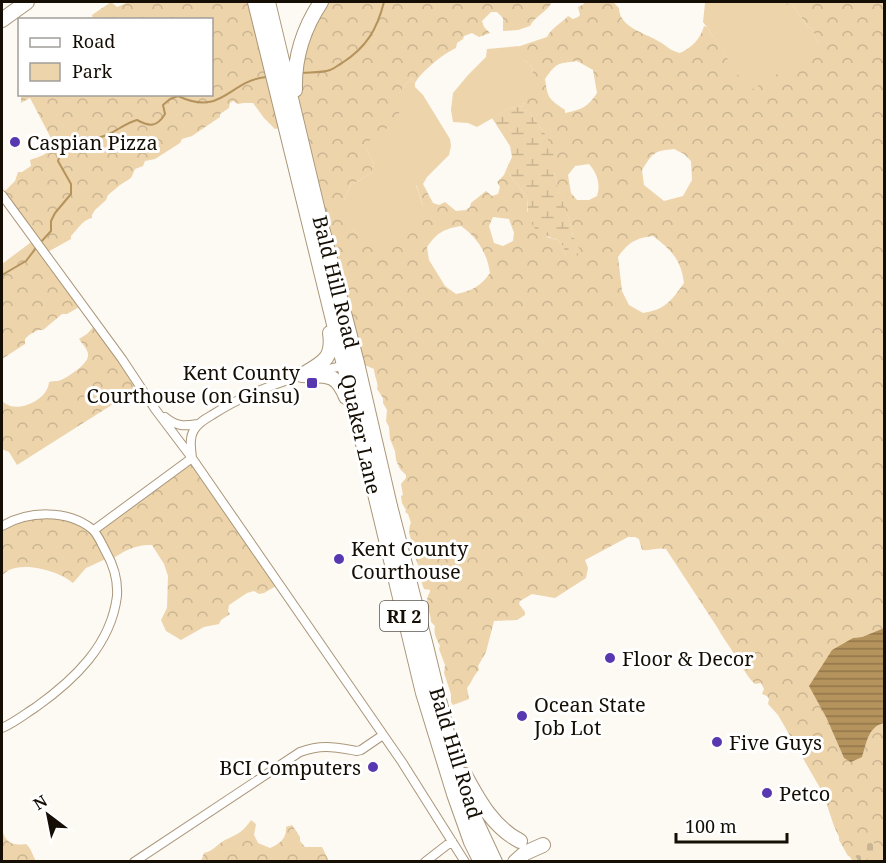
<svg xmlns="http://www.w3.org/2000/svg" width="886" height="863" font-family="'Noto Serif',serif">
<style>
.forest{fill:url(#forest-crowns);fill-rule:evenodd}
.wetland{fill:url(#wetland-marsh)}
.cemetery{fill:url(#cemetery-stones)}
.green{fill:#edd4ab}
.water{fill:url(#water-rules)}
.lines{fill:none;stroke-linecap:round;stroke-linejoin:round}
.stream{stroke:#b5935c;stroke-width:2}
.street-casing{stroke:#aa977a;stroke-width:10}
.primary-casing{stroke:#aa977a;stroke-width:16}
.street{stroke:#fff;stroke-width:8}
.primary{stroke:#fff;stroke-width:14}
.poi-dot{fill:#5838b0;stroke:#fff;stroke-width:2}
.labels{text-anchor:middle;dominant-baseline:central;stroke-width:6;stroke-linejoin:round;paint-order:stroke}
.shield{fill:#fff;stroke:#5b564f;stroke-width:1.5}
.shield-label{font-size:18px;font-weight:bold;fill:#150e04}
.poi-label{font-size:20px;fill:#150e04;stroke:#fff;text-anchor:start}
.street-label{font-size:20px;fill:#150e04;stroke:#fff}
</style>
<defs>
<pattern id="forest-crowns" width="20" height="18" patternUnits="userSpaceOnUse" patternTransform="scale(1.5)"><rect width="20" height="18" fill="#edd4ab"/><path d="M2 6a3 3 0 1 1 6 0M12 15a3 3 0 1 1 6 0" fill="none" stroke="#cab592"/></pattern>
<pattern id="wetland-marsh" width="20" height="14" patternUnits="userSpaceOnUse" patternTransform="scale(1.5)"><rect width="20" height="14" fill="#edd4ab"/><path d="M1 5h8M5 5V1M11 12h8M15 12V8" fill="none" stroke="#cab592"/></pattern>
<pattern id="cemetery-stones" width="16" height="16" patternUnits="userSpaceOnUse" patternTransform="scale(1.5)"><rect width="16" height="16" fill="#edd4ab"/><path d="M2 7V4a2 2 0 0 1 4 0v3zM10 15v-3a2 2 0 0 1 4 0v3z" fill="#cab592"/></pattern>
<pattern id="water-rules" width="6" height="5" patternUnits="userSpaceOnUse" patternTransform="scale(1.5)"><rect width="6" height="5" fill="#b5935c"/><path d="M0 2.5h6" fill="none" stroke="#92764a"/></pattern>
</defs>
<rect width="100%" height="100%" fill="#fdf9f3"/>
<!-- forest -->
<path class="forest" d="M111,2L117,7L129,2H254L284,127L275,129L264,118L253,103H243L238,104L233,101L230,103L229,108L220,114V117L192,136L182,139L180,143L155,159L145,161L143,166L135,169L131,178L120,185L108,195L106,200L95,210L92,215V218C82,220 78,229 71,236V239L46,253L81,306L67,314H62L43,330H38L29,335L25,339V344L2,359V264L34,240L2,194L15,181L18,172H22L31,166L30,160C41,156 51,154 53,142L30,98L21,103V95L212,94V20H93L92,15Z
M320,2H552C548,11 535,16 530,26L518,30L503,31V18L497,12H491L482,21L484,27L490,33L479,37L472,33L464,36L463,39L457,43L456,48C443,54 422,71 415,83L411,78L399,93V120L367,149L374,164L372,173L351,185L344,200V213L356,234L423,206L416,184H423L433,203L439,205L445,202L456,211L466,210L470,207L471,203L486,191L492,196L498,194L500,187L497,182L504,175L506,170L527,197V211L547,237L558,240L563,246L566,256L580,252L573,236L570,222L558,189L554,172V155L544,132L528,111L520,109L524,104L520,98L533,71L531,65L524,60L519,47L520,46L547,37C551,28 562,23 568,16L573,19L578,17L580,15L578,7L584,4L585,2H613L619,8C619,27 645,33 658,41C666,45 670,51 680,53C692,47 700,40 704,26L707,27L746,86L819,44L814,35L812,29L808,27L793,6L785,5L787,2H884V628L862,637L853,638L826,717L844,758L862,756C867,742 868,727 884,723V861H853L849,856H848L839,840V837L834,826L823,793L778,715L768,704L769,699L767,696L762,694L764,689L761,683L755,684C745,675 741,663 733,652C727,643 722,636 717,627L666,549C658,547 650,551 642,550L639,539L635,537H628L585,560L588,568L586,578L555,598L532,594L520,601L519,604L525,612V615L517,620L494,621L486,652L478,666L479,670C473,676 472,682 467,688L469,699L453,705L451,702V694L444,673L445,665L439,649L440,646C437,639 433,634 435,626L431,622C431,612 423,602 430,592V590L424,589L421,581V572L415,557L417,547C410,541 407,531 411,523L408,514L405,512L406,510L402,503L401,496L403,495L401,484L406,478V475L400,469L396,460L395,451L390,439L389,427L386,421L387,410L383,403V398L377,389C379,383 374,376 374,369L367,366H354L299,129L295,69ZM577,61L593,70L597,93C588,107 581,110 565,113V110C548,98 548,99 545,79C557,62 557,64 577,61ZM674,149L684,154L691,161L692,180L683,196L664,201L644,185L642,170C653,153 653,151 674,149ZM589,164C597,173 601,184 597,196L589,200H577L571,193L568,175L575,166ZM493,217L509,219L514,233L513,241L503,246L494,243L489,226ZM461,226C478,238 487,253 490,273C481,286 472,291 456,294L445,286L429,260L427,247C437,233 443,229 461,226ZM653,236C671,250 681,259 684,283C672,300 665,310 643,313L629,305L622,291L618,257C628,243 635,238 653,236Z
M95,325L140,387L17,465L9,452L2,449V401C4,403 8,405 10,406C25,410 48,398 49,382C52,381 55,381 58,381C66,379 88,364 88,356C89,350 82,344 79,339L87,334Z
M191,458L278,585L264,593L259,594L254,591L247,593L229,605L228,611L230,614L221,620L219,624L204,627L181,640L166,631L161,620L167,608L168,576L164,564L152,545C136,544 124,551 112,559L108,558L86,568L73,583C59,571 26,562 9,570C7,571 4,574 2,575V525L43,514L93,529Z
M251,820L256,824L254,835L258,843L270,848C280,844 287,838 286,827L292,825L300,837V841L305,847H322L329,861H201L204,853C214,851 217,844 225,840C238,834 243,832 251,820Z
M2,829C5,843 13,846 26,844C32,849 32,855 36,861H2Z"/>
<!-- wetland -->
<path class="wetland" d="M522,106L521,109L528,111L544,132L552,147L554,155V172L558,188L570,222L573,236L581,252L576,257L569,260L566,256L563,246L558,240L538,233L528,218L527,197L506,170L512,157L510,146L492,118L510,108Z"/>
<!-- cemetery -->
<path class="cemetery" d="M868,836L879,849L864,861H859L850,849Z"/>
<!-- green -->
<path class="green" d="M708,2H787L785,5L790,4L793,6L808,27L812,29L814,35L819,44L817,49L753,89L746,87L707,27L706,26L703,22L705,3Z
M520,46L519,47L525,53L524,60L531,65L533,71L528,84L529,93L525,97L521,98L524,105L522,106L510,108L477,127L468,123L453,122L451,110L453,93L468,75L486,57L487,49Z
M411,78L415,83V87L423,95L450,139L451,146L449,155L427,177L423,184L416,185L423,206L422,218L408,236L393,248L376,250L356,234L344,214V200L351,185L372,173L374,164L367,149L370,140L399,120V93Z"/>
<!-- water -->
<path class="water" d="M884,628V723C868,727 867,742 862,757L851,762L844,758L826,717L809,686L832,650L853,638L862,637Z"/>
<g class="lines">
<!-- stream -->
<path class="stream" d="M301,73C310,72 321,73 330,70C334,69 338,65 342,63C367,47 377,29 384,2
M40,243L51,231V221L55,213L71,194V184L58,161L61,152L73,137C84,139 97,139 107,135C118,130 126,123 137,120C150,127 157,127 165,114L163,105L170,99L178,96C223,117 228,81 266,77
M2,275L26,261L36,248"/>
<!-- street casing -->
<g class="street-casing">
<path id="street" d="M2,195L122,359L155,409L192,458L402,762L465,862
M165,417C177,427 184,426 198,424
M192,458C191,448 189,438 194,430C198,423 205,419 212,415C252,389 301,374 347,365
M2,526C28,511 67,509 92,529C98,534 102,545 106,552C114,566 118,580 117,596C111,645 74,680 36,707C25,714 14,723 2,728
M94,530L192,458
M134,862L300,752C322,744 334,747 357,751L361,750L383,735
M425,862L452,841"/>
</g>
<!-- primary casing -->
<g class="primary-casing">
<path id="primary" d="M255,2L344,365L423,693L454,794L471,842L481,862
M268,2L322,228L357,363L390,506L426,646L451,749L460,781L474,817L495,862
M2,20L27,2
M295,90C294,58 303,29 321,2
M302,375C322,363 334,359 330,333
M302,375C327,376 336,372 346,397
M465,775C479,801 494,828 520,841
M515,862L525,853L543,845"/>
</g>
<!-- street -->
<use href="#street" class="street"/>
<!-- primary -->
<use href="#primary" class="primary"/>
</g>
<!-- markers -->
<g class="poi-dot">
<circle cx="15" cy="142" r="6"/>
<rect x="306" y="377" width="12" height="12" rx="3"/>
<circle cx="339" cy="559" r="6"/>
<circle cx="610" cy="658" r="6"/>
<circle cx="522" cy="716" r="6"/>
<circle cx="717" cy="742" r="6"/>
<circle cx="373" cy="767" r="6"/>
<circle cx="767" cy="793" r="6"/>
</g>
<g class="labels">
<!-- shield labels -->
<rect class="shield" x="380" y="601" width="48" height="30" rx="4.5"/>
<g class="shield-label">
<text x="404" y="616">RI 2</text>
</g>
<!-- poi labels -->
<g class="poi-label">
<text x="27" y="142">Caspian Pizza</text>
<text x="300" y="372" text-anchor="end">Kent County<tspan x="300" dy="23">Courthouse (on Ginsu)</tspan></text>
<text x="351" y="548">Kent County<tspan x="351" dy="23">Courthouse</tspan></text>
<text x="622" y="658">Floor &amp; Decor</text>
<text x="534" y="704">Ocean State<tspan x="534" dy="23">Job Lot</tspan></text>
<text x="729" y="742">Five Guys</text>
<text x="361" y="767" text-anchor="end">BCI Computers</text>
<text x="779" y="793">Petco</text>
</g>
<!-- street labels -->
<g class="street-label">
<text transform="translate(336 282) rotate(76)">Bald Hill Road</text>
<text transform="translate(361 434) rotate(77)">Quaker Lane</text>
<text transform="translate(456 753) rotate(73)">Bald Hill Road</text>
</g>
</g>
<!-- border -->
<rect width="886" height="863" fill="none" stroke="#150e04" stroke-width="6"/>
<!-- legend -->
<rect x="18" y="18" width="195" height="78" fill="#ffffff" stroke="#a19f9b" stroke-width="1.5"/>
<rect x="30" y="38" width="30" height="9" fill="#ffffff" stroke="#a19f9b" stroke-width="1.5"/>
<text x="72" y="48" font-size="18" fill="#150e04">Road</text>
<rect x="30" y="63" width="30" height="18" fill="#edd4ab" stroke="#a19f9b" stroke-width="1.5"/>
<text x="72" y="78" font-size="18" fill="#150e04">Park</text>
<!-- north arrow -->
<g transform="translate(48 815) rotate(328)" stroke="#ffffff" stroke-width="4.5" paint-order="stroke">
<path d="M0-4.5L10 22L0 15L-10 22Z" fill="#150e04"/>
<text y="-9" font-size="16" font-weight="bold" text-anchor="middle" fill="#150e04">N</text>
</g>
<!-- scale -->
<path d="M676 833v9h111v-9" fill="none" stroke="#150e04" stroke-width="3"/>
<text x="685" y="833" font-size="18" fill="#150e04" stroke="#ffffff" stroke-width="4.5" paint-order="stroke">100 m</text>
</svg>
